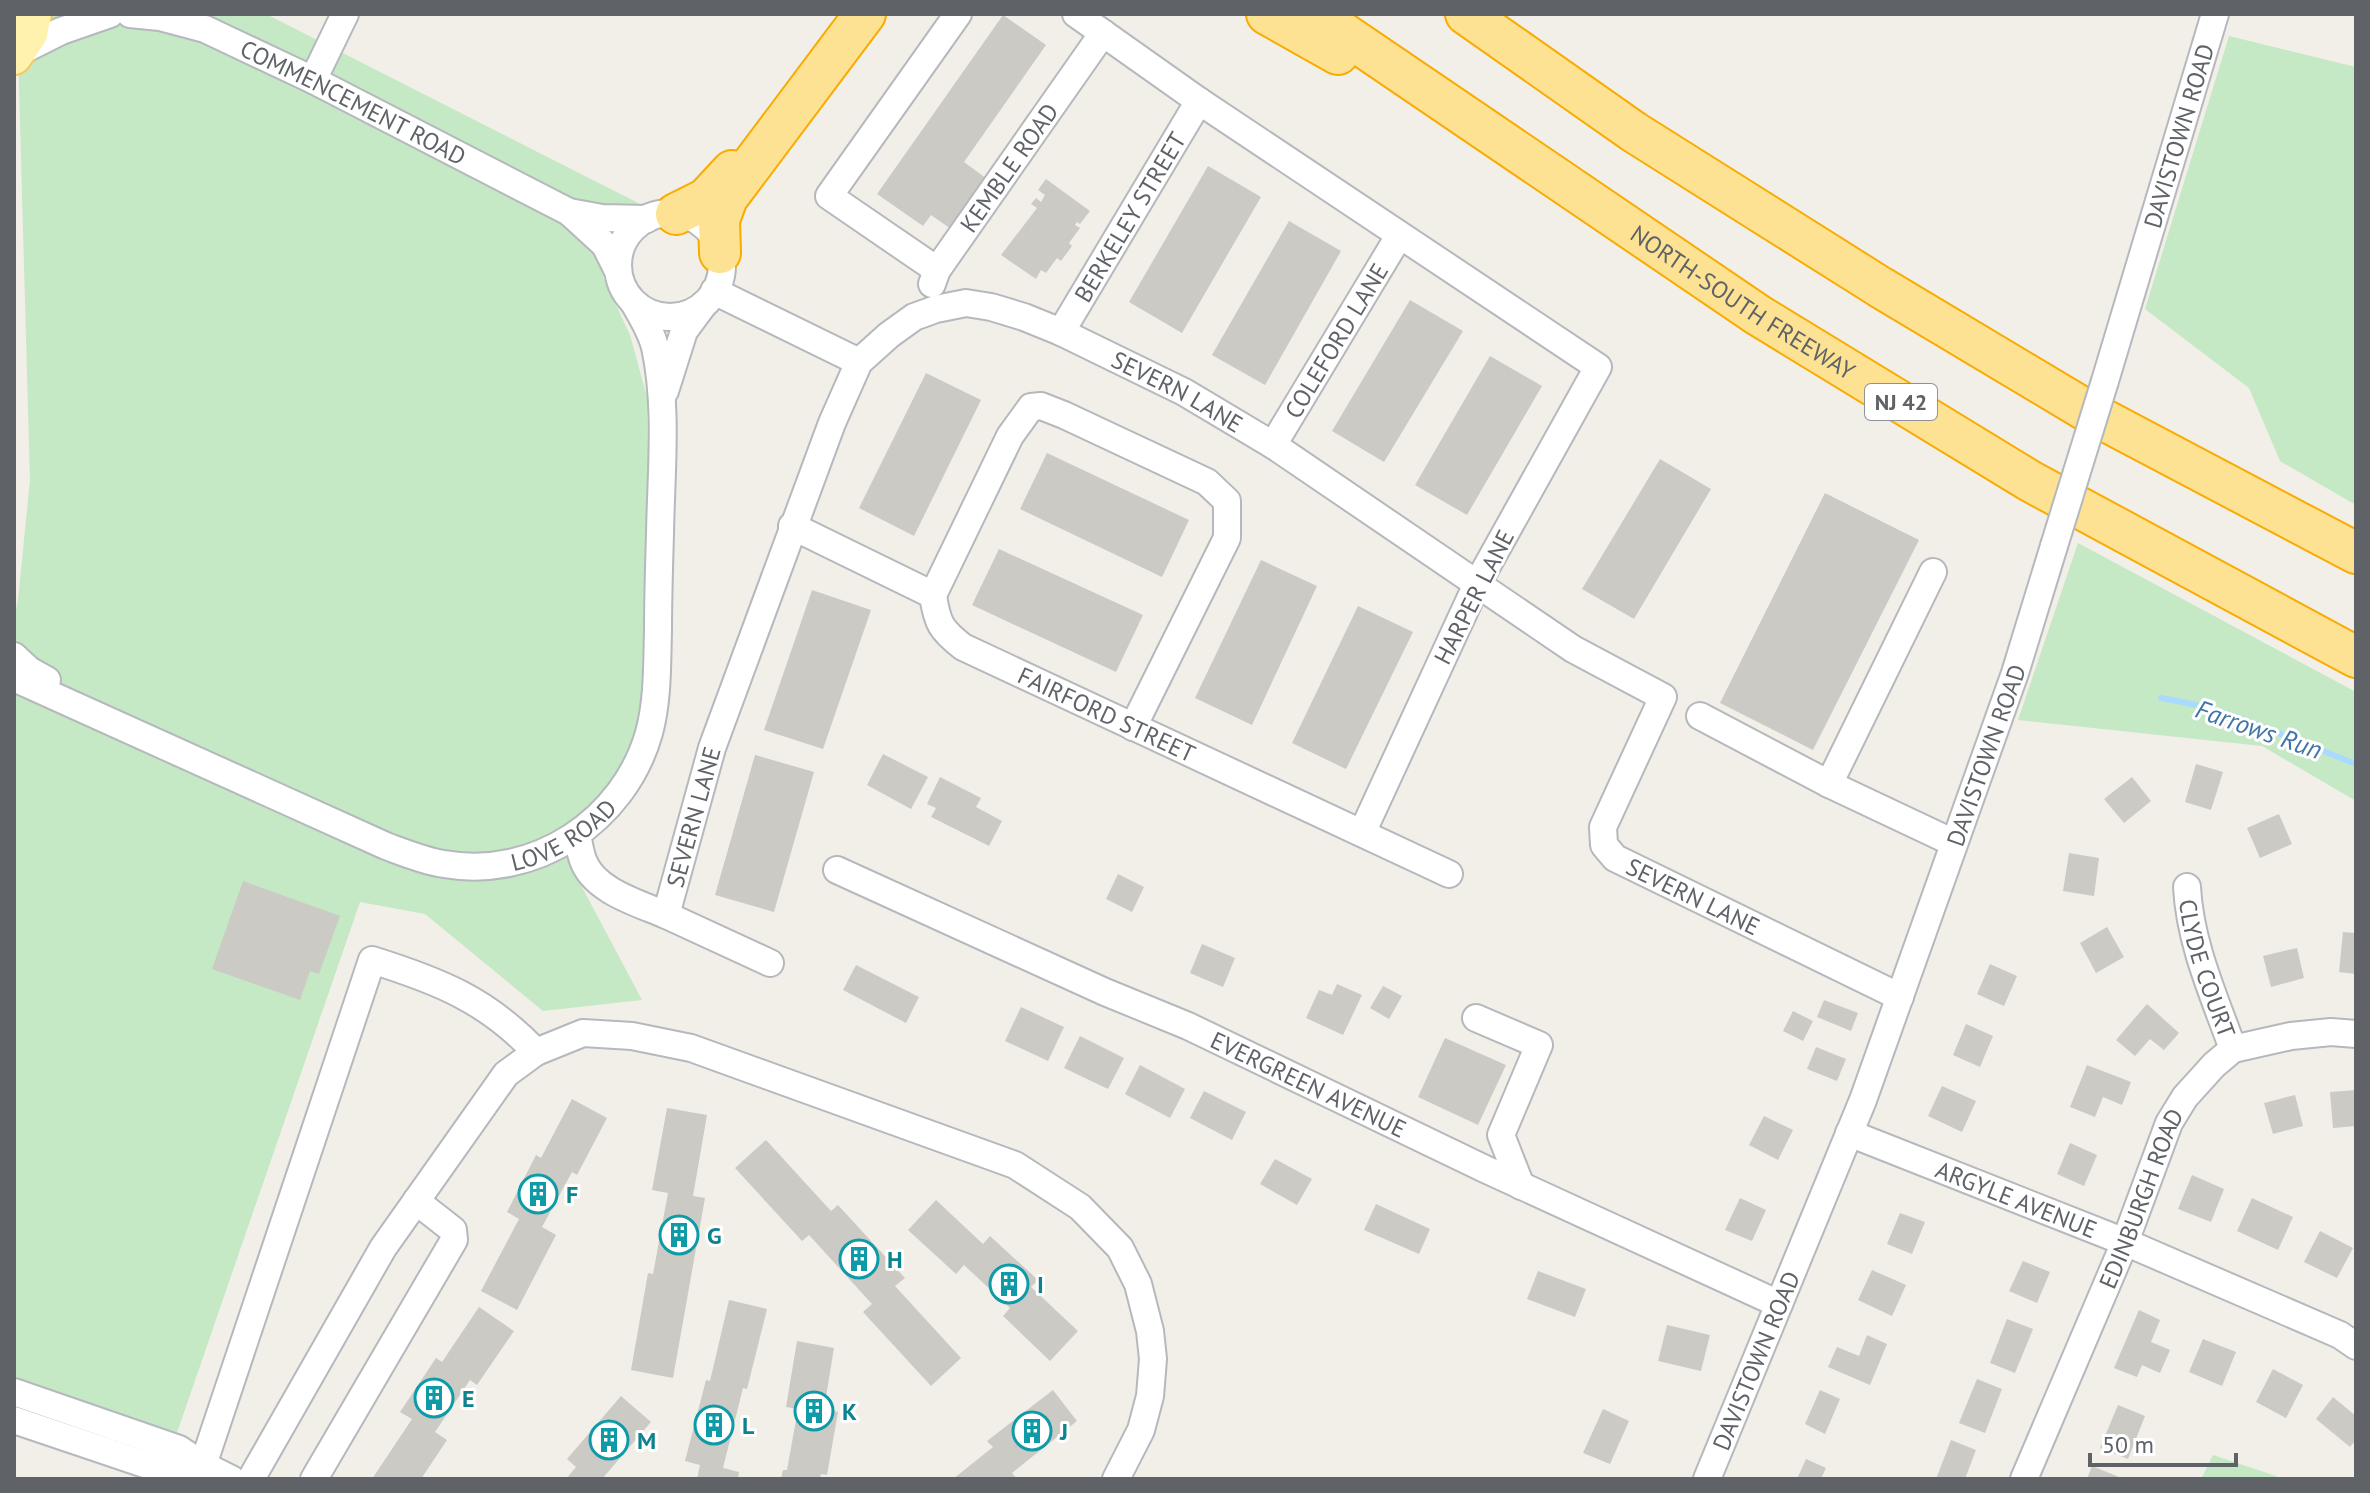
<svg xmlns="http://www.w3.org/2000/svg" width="2370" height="1493" font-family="'PT Sans',sans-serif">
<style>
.green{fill:#c5e8c5}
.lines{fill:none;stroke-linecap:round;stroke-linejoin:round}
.stream{stroke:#aadaff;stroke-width:6}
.building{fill:#cccac5}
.minor-casing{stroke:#b5b8bc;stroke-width:30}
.major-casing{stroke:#f2c960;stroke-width:38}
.highway-casing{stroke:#f9ab00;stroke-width:44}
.minor{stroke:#fff;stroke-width:26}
.major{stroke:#fff2af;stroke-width:34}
.highway{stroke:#fde293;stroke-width:40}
.minor-bridge-casing{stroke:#b5b8bc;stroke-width:30;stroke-linecap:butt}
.minor-bridge{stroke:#fff;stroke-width:26}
.labels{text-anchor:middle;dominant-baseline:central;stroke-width:6;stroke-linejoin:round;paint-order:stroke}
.shield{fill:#fff;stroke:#8f9295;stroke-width:2}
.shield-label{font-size:22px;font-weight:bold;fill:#5f6368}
.street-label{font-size:24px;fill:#5f6368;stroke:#fff}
.culture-label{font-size:24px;font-weight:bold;fill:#0d838f;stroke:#fff;text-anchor:start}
.water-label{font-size:26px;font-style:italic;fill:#4174aa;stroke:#fff}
</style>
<rect width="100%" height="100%" fill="#f1efe8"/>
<!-- green -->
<path class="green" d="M17,14H266L648,208L603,277L630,335L647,397L651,630L639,737L615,784L557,840L642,1000L543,1011L425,914L360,902L170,1453L14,1404V617L18,600L30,480Z
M2229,36L2356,67V505L2280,461L2249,388L2145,309Z
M2078,543L2356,692V801L2262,746L2018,720Z
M2213,1455L2276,1476L2280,1479H2201Z"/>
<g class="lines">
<!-- stream -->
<path class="stream" d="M2161,698C2228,708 2293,740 2356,764"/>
</g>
<!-- building -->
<path class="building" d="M1003,15L1046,45L964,162L987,179L951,229L931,215L923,226L877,194Z
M1208,166L1261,197L1182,333L1129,302Z
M1046,179L1090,211L1080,224L1077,222L1075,225L1080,228L1069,243L1072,246L1061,261L1057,258L1046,273L1041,270L1036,279L1001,255L1037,208L1031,204L1036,198L1041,202L1045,195L1038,190Z
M1289,221L1341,251L1265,385L1212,355Z
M1410,300L1463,331L1384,462L1332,431Z
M1490,356L1542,386L1467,515L1415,485Z
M926,373L981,400L914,536L859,508Z
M1047,453L1189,520L1162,577L1020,509Z
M1660,459L1711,489L1634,619L1582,589Z
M1825,493L1919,540L1813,750L1720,703Z
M999,549L1143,615L1116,672L972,605Z
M1261,560L1317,586L1252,725L1195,698Z
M812,590L871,610L823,749L764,730Z
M1358,606L1413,632L1346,769L1292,743Z
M883,754L928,777L911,809L867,785Z
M755,755L814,772L774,912L715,895Z
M2196,764L2223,772L2211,810L2185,802Z
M940,777L981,798L976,807L1002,821L989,846L931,817L936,808L927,804Z
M2132,777L2151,801L2124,823L2104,799Z
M2279,814L2292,844L2260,858L2247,828Z
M2069,853L2099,858L2094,896L2063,891Z
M1118,874L1144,887L1132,912L1106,899Z
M243,881L340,916L319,974L310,971L300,1000L212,969Z
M2107,927L2124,957L2096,973L2080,943Z
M2343,932L2356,933V974L2339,972Z
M1202,944L1235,958L1223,987L1190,973Z
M2297,948L2304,978L2271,987L2263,956Z
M1990,964L2017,976L2004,1006L1977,994Z
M856,965L919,997L906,1023L843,990Z
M1337,984L1362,995L1343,1035L1306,1018L1319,990L1332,995Z
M1383,986L1402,996L1389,1019L1370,1008Z
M1824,1000L1858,1013L1851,1031L1817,1017Z
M2147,1004L2179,1033L2164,1050L2150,1039L2135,1056L2116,1040Z
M1021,1007L1064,1027L1048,1061L1005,1041Z
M1793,1011L1813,1021L1803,1041L1783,1031Z
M1966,1024L1993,1036L1980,1067L1953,1055Z
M1080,1036L1124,1058L1108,1089L1064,1068Z
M1445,1038L1506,1065L1478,1125L1418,1097Z
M1816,1047L1846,1059L1837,1081L1807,1069Z
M1140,1065L1185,1089L1170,1118L1125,1094Z
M2087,1065L2131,1082L2122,1105L2103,1097L2095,1117L2070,1107Z
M1942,1086L1976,1101L1962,1132L1928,1116Z
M2356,1090V1126L2333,1128L2330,1092Z
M1204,1091L1246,1112L1232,1140L1190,1118Z
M2295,1095L2303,1126L2273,1134L2264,1103Z
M572,1099L607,1118L577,1175L572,1172L542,1227L556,1235L517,1310L481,1291L519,1219L507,1212L536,1155L541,1158Z
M667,1108L707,1115L693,1196L705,1198L673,1378L631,1370L648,1273L653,1274L668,1193L652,1190Z
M1764,1116L1793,1130L1778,1160L1749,1145Z
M766,1140L831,1211L838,1205L905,1278L895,1286L961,1358L931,1386L863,1312L872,1304L809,1235L802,1241L735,1168Z
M2070,1143L2097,1155L2084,1186L2057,1174Z
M1275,1159L1312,1179L1297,1205L1260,1184Z
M2192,1175L2224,1189L2211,1222L2178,1209Z
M1740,1198L1766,1210L1752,1241L1725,1230Z
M2252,1198L2293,1217L2278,1250L2237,1231Z
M936,1200L983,1244L990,1236L1038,1280L1031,1287L1078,1331L1050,1361L1003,1316L1010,1308L964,1265L956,1274L908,1230Z
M1376,1204L1430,1229L1419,1254L1364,1230Z
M1900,1213L1925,1222L1912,1254L1887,1244Z
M2320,1231L2353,1248L2337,1278L2304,1262Z
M2023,1261L2050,1272L2037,1303L2009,1291Z
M1872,1270L1906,1285L1892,1316L1858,1300Z
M1538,1271L1586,1289L1575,1317L1527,1299Z
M729,1300L767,1309L747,1389L743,1388L723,1468L739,1472L738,1479H697L700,1465L685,1461L706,1380L710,1381Z
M479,1307L514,1331L477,1385L470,1380L435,1432L447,1440L421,1479H372L412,1419L400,1412L436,1358L442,1362Z
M2139,1310L2160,1320L2151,1342L2170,1350L2160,1373L2142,1365L2137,1377L2114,1368Z
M2007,1319L2033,1329L2015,1373L1990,1363Z
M1667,1325L1710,1335L1701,1371L1658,1361Z
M1867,1335L1887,1344L1870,1385L1828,1367L1837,1347L1859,1356Z
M2203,1339L2236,1352L2222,1386L2189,1372Z
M797,1341L834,1348L824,1409L838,1412L827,1475L821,1474L820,1479H781L783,1470H787L798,1409L786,1407Z
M2273,1369L2303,1385L2286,1418L2256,1402Z
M1977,1379L2002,1389L1985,1433L1959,1423Z
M1053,1390L1077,1421L1012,1473L1017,1479H953L993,1447L987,1441Z
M1820,1390L1840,1399L1825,1434L1805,1424Z
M621,1396L651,1422L602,1479H566L576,1467L567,1459Z
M2333,1397L2356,1416V1440L2350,1447L2316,1419Z
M2118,1405L2145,1416L2128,1459L2100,1448Z
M1603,1409L1629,1421L1610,1464L1583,1453Z
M1951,1440L1976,1450L1965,1479H1936Z
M1806,1459L1826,1468L1821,1479H1797Z
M2092,1466L2124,1479H2087Z"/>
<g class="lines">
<!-- minor casing -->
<g class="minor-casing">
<g id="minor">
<path id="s1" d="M130,14L160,17L205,29L313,80L569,212L605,245L618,271"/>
<path d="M1076,14L1199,101L1598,367L1477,584L1362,833"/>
<path d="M19,52L61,31L110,14"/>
<path d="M313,80L345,14"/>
<path d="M569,212L602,218L647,219"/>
<circle cx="670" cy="265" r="52"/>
<path d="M937,270L829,196L958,14"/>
<path id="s2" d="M932,284L937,270L1103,33"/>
<path d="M714,291L859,362"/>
<path id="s3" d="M1061,332L1199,101"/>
<path id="s4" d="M2105,381L2215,14"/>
<path d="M665,391L684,331L704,304"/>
<path id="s5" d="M1273,445L1399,236"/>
<path id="s6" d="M792,526L933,595C937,623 941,630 963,647L1449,874"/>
<path d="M933,595L1010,436L1031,407L1041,406L1064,415L1207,482L1227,501V538L1133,727"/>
<path d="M14,656L29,670L47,680"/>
<path id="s7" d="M14,678L386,846C405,853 424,861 444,864C535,880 624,821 649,733C658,700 657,664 658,631C658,598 659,566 660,534C661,473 668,407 655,347C651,331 642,317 634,303"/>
<path d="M1700,716L1829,784L1954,843"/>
<path d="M1829,784L1933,572"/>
<path id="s8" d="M577,835C579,843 580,852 583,860C594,891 638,903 666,915L712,748L832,423L859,362L889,335L914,317L936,309L966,303L991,307L1024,317L1061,332L1184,392L1273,445L1573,649L1663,697L1603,827L1604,845L1615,858L1900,997"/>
<path id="s9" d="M837,870L1105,992L1188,1026L1485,1169L1779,1304"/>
<path id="s10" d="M2187,887C2190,944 2214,996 2233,1049"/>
<path d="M666,915L770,963"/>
<path d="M1476,1018L1539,1045L1501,1135L1521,1186"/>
<path id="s11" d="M1849,1133L2125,1242L2340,1335L2356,1346"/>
<path d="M14,1392L179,1449L203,1465L231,1479"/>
<path d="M14,1420L174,1474L203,1465"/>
<path d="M203,1465L372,960C439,981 487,1000 536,1052"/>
<path d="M251,1479L383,1248L506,1074L536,1052L583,1033L632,1036L691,1048L1015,1165L1080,1207L1120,1248L1138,1284L1150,1331L1153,1359L1150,1396L1141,1430L1116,1479"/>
<path d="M314,1479L454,1240L453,1230L416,1201"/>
<path id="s12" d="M1707,1479L1863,1100L2015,673L2054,546"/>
<path id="s13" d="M2024,1479L2125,1242L2169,1123L2185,1097L2214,1065L2233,1049L2291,1036L2331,1032L2356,1034"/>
</g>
</g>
<!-- major casing -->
<g class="major-casing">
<path id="major" d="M14,57L30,34L34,14"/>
</g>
<!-- highway casing -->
<g class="highway-casing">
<g id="highway">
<path d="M1267,14L1338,54"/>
<path id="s14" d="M1315,14L1758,315L2030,481L2356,657"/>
<path d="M1466,14L1634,132L1880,287L2089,412L2356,553"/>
<path d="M676,214L706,199L732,171"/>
<path d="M720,253L719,220L727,198L865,14"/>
</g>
</g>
<!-- minor -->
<use href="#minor" class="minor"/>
<!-- major -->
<use href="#major" class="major"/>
<!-- highway -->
<use href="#highway" class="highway"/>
<!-- minor-bridge casing -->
<g class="minor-bridge-casing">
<path id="minor-bridge" d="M2054,546L2105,381"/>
</g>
<!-- minor-bridge -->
<use href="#minor-bridge" class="minor-bridge"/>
</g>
<!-- icons -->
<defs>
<g id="building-ring" transform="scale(2)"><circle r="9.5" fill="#fff" stroke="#0f9aa8" stroke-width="1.5"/><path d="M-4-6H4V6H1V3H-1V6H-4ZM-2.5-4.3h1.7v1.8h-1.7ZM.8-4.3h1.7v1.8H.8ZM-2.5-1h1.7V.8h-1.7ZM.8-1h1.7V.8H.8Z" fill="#0f9aa8"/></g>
</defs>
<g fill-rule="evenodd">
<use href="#building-ring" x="538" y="1194"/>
<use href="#building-ring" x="679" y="1235"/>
<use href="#building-ring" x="859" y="1259"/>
<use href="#building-ring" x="1009" y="1284"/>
<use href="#building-ring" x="434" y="1398"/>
<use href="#building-ring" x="814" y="1411"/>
<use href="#building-ring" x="714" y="1425"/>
<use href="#building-ring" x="1032" y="1431"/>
<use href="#building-ring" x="609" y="1440"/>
</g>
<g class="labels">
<!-- shield labels -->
<rect class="shield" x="1865" y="384" width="72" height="36" rx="6"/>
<g class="shield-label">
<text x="1901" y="402">NJ 42</text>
</g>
<!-- street labels -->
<g class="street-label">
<text stroke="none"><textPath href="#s1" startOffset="242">COMMENCEMENT ROAD</textPath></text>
<text stroke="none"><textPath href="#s4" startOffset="256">DAVISTOWN ROAD</textPath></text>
<text stroke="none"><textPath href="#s2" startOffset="140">KEMBLE ROAD</textPath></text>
<text stroke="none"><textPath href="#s3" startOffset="134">BERKELEY STREET</textPath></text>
<text stroke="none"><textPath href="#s14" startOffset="516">NORTH-SOUTH FREEWAY</textPath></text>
<text stroke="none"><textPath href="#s5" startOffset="122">COLEFORD LANE</textPath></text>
<text stroke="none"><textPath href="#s8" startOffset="1070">SEVERN LANE</textPath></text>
<text transform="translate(1474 597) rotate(-63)">HARPER LANE</text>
<text stroke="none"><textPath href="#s6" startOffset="378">FAIRFORD STREET</textPath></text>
<text stroke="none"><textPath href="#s12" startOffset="776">DAVISTOWN ROAD</textPath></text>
<text stroke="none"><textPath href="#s8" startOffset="230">SEVERN LANE</textPath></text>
<text stroke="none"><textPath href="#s7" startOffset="596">LOVE ROAD</textPath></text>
<text stroke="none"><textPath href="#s8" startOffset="1910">SEVERN LANE</textPath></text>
<text stroke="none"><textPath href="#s10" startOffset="84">CLYDE COURT</textPath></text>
<text stroke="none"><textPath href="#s9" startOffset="518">EVERGREEN AVENUE</textPath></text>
<text stroke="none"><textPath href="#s11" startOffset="180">ARGYLE AVENUE</textPath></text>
<text stroke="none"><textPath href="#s13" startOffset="304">EDINBURGH ROAD</textPath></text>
<text stroke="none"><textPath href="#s12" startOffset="128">DAVISTOWN ROAD</textPath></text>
</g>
<!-- culture labels -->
<g class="culture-label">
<text x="566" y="1194">F</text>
<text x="707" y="1235">G</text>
<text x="887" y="1259">H</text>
<text x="1037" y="1284">I</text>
<text x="462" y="1398">E</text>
<text x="842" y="1411">K</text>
<text x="742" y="1425">L</text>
<text x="1060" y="1431">J</text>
<text x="637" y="1440">M</text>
</g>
<!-- water labels -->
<g class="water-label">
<text transform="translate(2259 729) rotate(19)">Farrows Run</text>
</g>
</g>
<!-- border -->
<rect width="2370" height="1493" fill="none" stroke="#5f6368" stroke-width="32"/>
<!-- scale -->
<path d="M2090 1453v12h146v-12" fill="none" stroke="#5f6368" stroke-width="4"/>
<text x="2102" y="1453" font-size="24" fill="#5f6368" stroke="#ffffff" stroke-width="6" paint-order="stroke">50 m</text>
</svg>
